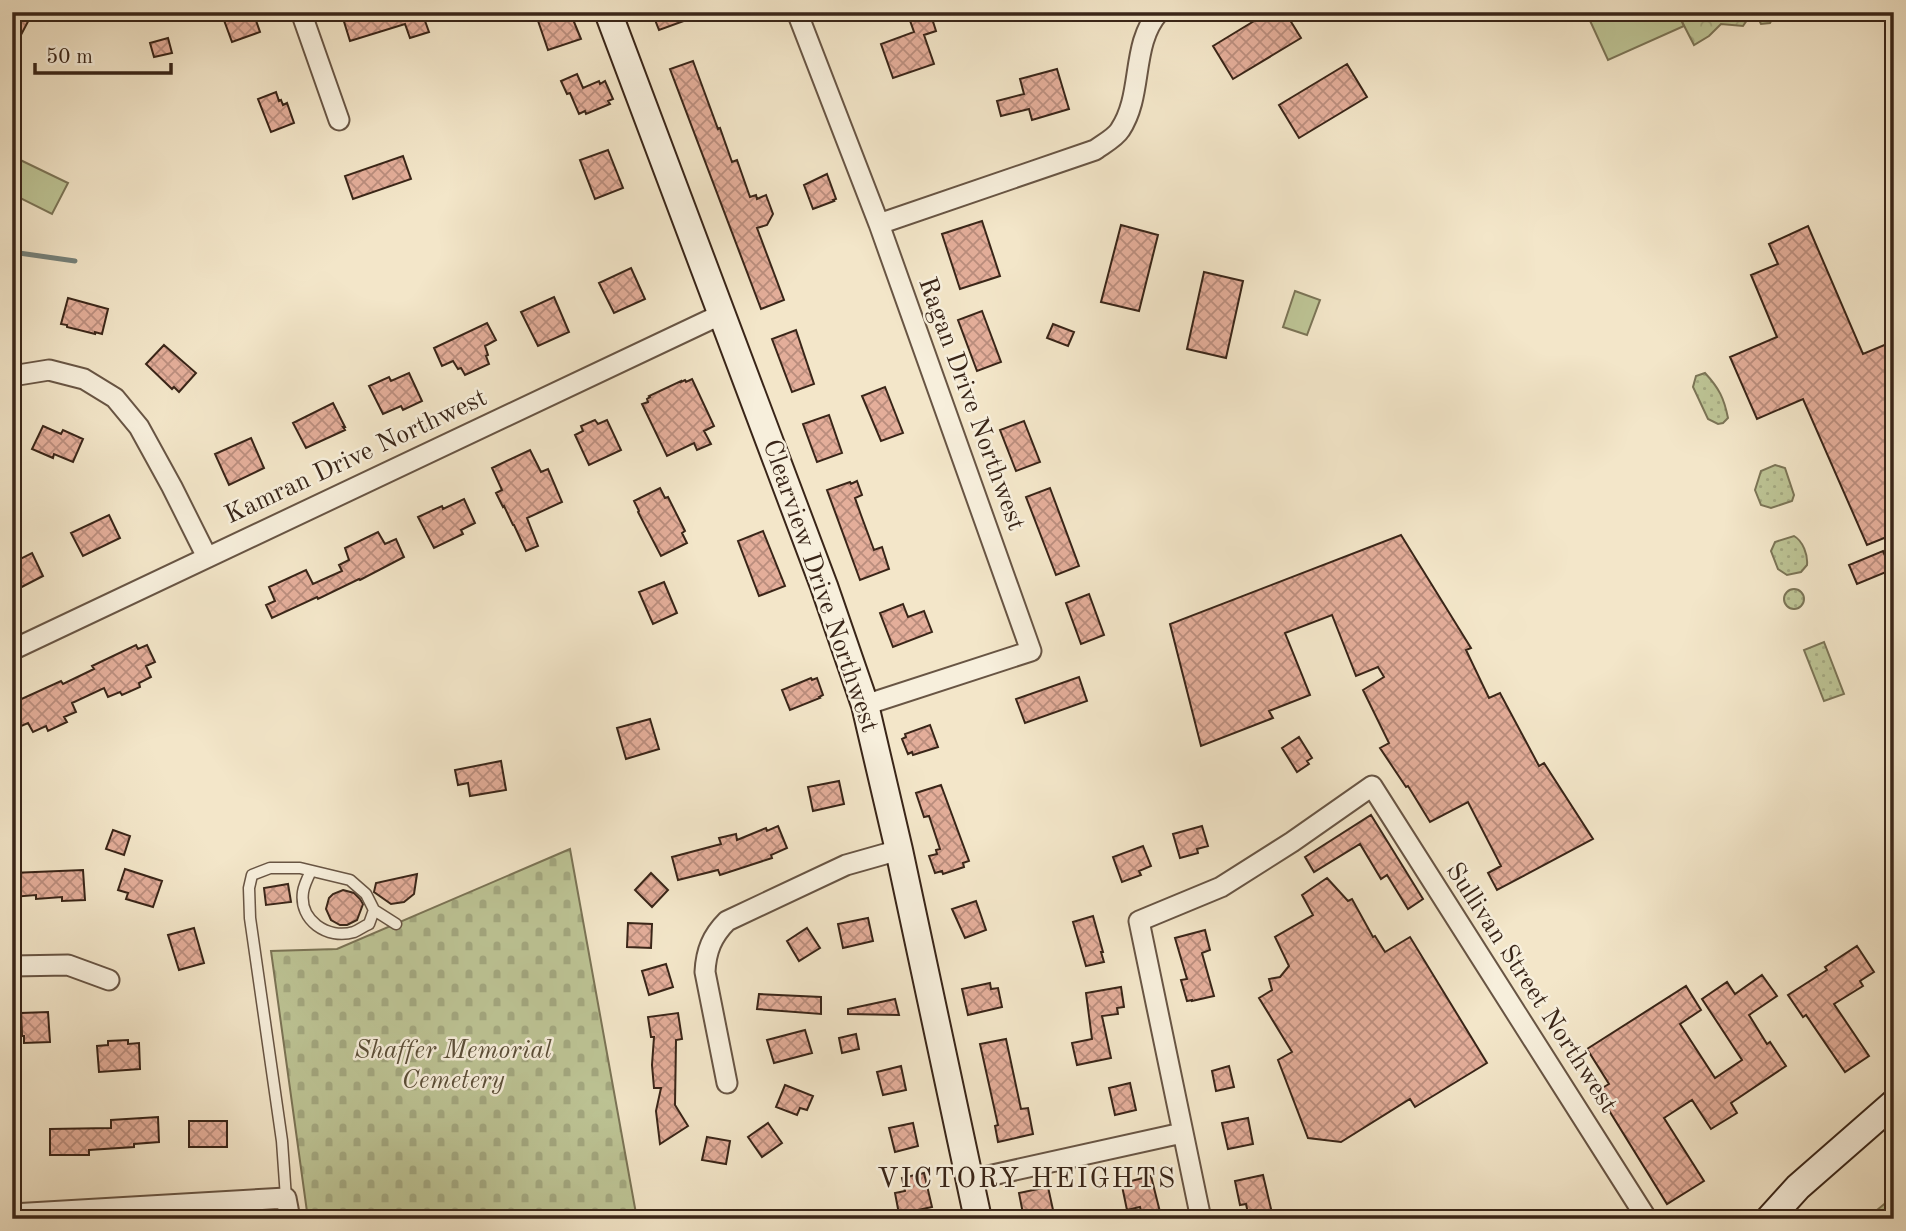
<svg xmlns="http://www.w3.org/2000/svg" width="1906" height="1231" font-family="'Old Standard TT',serif">
<style>
.grass{fill:url(#grass-dots);stroke:#7b7456;stroke-width:2}
.forest{fill:url(#forest-crowns);stroke:#7b7456;stroke-width:2}
.cemetery{fill:url(#cemetery-stones);stroke:#7b7456;stroke-width:2}
.garden{fill:#bdc495;stroke:#7b7456;stroke-width:2}
.lines{fill:none;stroke-linecap:round;stroke-linejoin:round}
.stream{stroke:#75817a;stroke-width:5}
.building{fill:url(#building-cross-hatch);stroke:#392518;stroke-width:2}
.lane-casing{stroke:#685544;stroke-width:13}
.street-casing{stroke:#685544;stroke-width:23}
.secondary-casing{stroke:#392518;stroke-width:30}
.lane{stroke:#f7efdc;stroke-width:10}
.street{stroke:#f7efdc;stroke-width:19}
.secondary{stroke:#f7efdc;stroke-width:26}
.labels{text-anchor:middle;dominant-baseline:central;stroke-width:5;stroke-linejoin:round;paint-order:stroke}
.street-label{font-size:26px;fill:#392518;stroke:#f7efdc}
.park-label{font-size:26px;font-style:italic;fill:#5a4d37;stroke:#f7efdc}
.neighbourhood-label{font-size:28px;letter-spacing:2px;fill:#392518;stroke:#f7efdc}
</style>
<defs>
<pattern id="grass-dots" width="8" height="8" patternUnits="userSpaceOnUse" patternTransform="scale(1.75)"><rect width="8" height="8" fill="#bdc495"/><path d="M2 2h.1M6 6h.1" fill="none" stroke="#a3a880" stroke-width="1.8" stroke-linecap="round"/></pattern>
<pattern id="forest-crowns" width="20" height="18" patternUnits="userSpaceOnUse" patternTransform="scale(1.75)"><rect width="20" height="18" fill="#bdc495"/><path d="M2 6a3 3 0 1 1 6 0M12 15a3 3 0 1 1 6 0" fill="none" stroke="#a3a880"/></pattern>
<pattern id="cemetery-stones" width="16" height="16" patternUnits="userSpaceOnUse" patternTransform="scale(1.75)"><rect width="16" height="16" fill="#bdc495"/><path d="M2 7V4a2 2 0 0 1 4 0v3zM10 15v-3a2 2 0 0 1 4 0v3z" fill="#a3a880"/></pattern>
<pattern id="building-cross-hatch" width="8" height="8" patternUnits="userSpaceOnUse" patternTransform="scale(1.75)"><rect width="8" height="8" fill="#e4ae9a"/><path d="M0 0l8 8M0 8l8-8" fill="none" stroke="#ba8d7d"/></pattern>
</defs>
<rect width="100%" height="100%" fill="#f3e6c9"/>
<filter id="stains"><feTurbulence type="fractalNoise" baseFrequency=".00286" numOctaves="4"/><feColorMatrix values="0 0 0 0 .2 0 0 0 0 .09 0 0 0 0 .02 0 0 0 .5 -.17"/></filter>
<radialGradient id="worn" r=".72"><stop offset=".6" stop-color="#630" stop-opacity="0"/><stop offset="1" stop-color="#630" stop-opacity=".3"/></radialGradient>
<!-- grass -->
<path class="grass" d="M1705,373C1719,388 1724,398 1728,418L1723,423L1718,424L1708,419L1693,387L1696,376Z
M1775,465L1785,468L1794,495L1792,501L1771,508L1761,505L1755,490L1761,471Z
M1794,536C1803,541 1808,555 1807,565L1801,572L1787,575L1778,569L1771,551L1775,542Z
M1784 599a10 10 0 1 1 20 0a10 10 0 1 1-20 0Z
M1824,642L1844,694L1824,701L1804,650Z"/>
<!-- forest -->
<path class="forest" d="M1677,12H1775V14L1770,23L1761,24L1756,14L1752,13L1743,26L1721,24L1709,36L1694,45Z"/>
<!-- cemetery -->
<path class="cemetery" d="M570,849L637,1219H308L271,951L337,949Z"/>
<!-- garden -->
<path class="garden" d="M1586,12H1677L1684,26L1608,60Z
M12,156L68,183L52,214L12,194Z
M1295,291L1320,300L1307,335L1283,327Z
M1894,1196V1219H1866Z"/>
<g class="lines">
<!-- stream -->
<path class="stream" d="M12,252L75,261"/>
</g>
<!-- building -->
<path class="building" d="M12,12H33L12,52Z
M221,12H253L260,32L232,42Z
M341,12H366L367,17L382,12H431V15L424,18L429,32L410,38L405,24L350,41Z
M535,12H570L581,39L548,50Z
M652,12H703V14L659,30Z
M907,12H930L936,31L924,35L934,64L893,78L881,44L914,32Z
M1269,12H1285L1301,38L1233,79L1213,46Z
M168,38L172,53L154,57L150,43Z
M693,61L718,129L720,128L732,162L737,160L750,197L756,195L757,199L766,195L773,214L767,225L757,228L784,300L761,309L670,69Z
M1347,64L1367,97L1299,138L1279,105Z
M1057,69L1069,109L1032,120L1029,109L1001,116L997,101L1024,94L1020,79Z
M577,74L583,88L599,81L600,84L605,81L613,99L608,101L610,104L586,114L585,111L579,114L570,93L567,94L561,81Z
M276,92L279,101L281,100L283,105L287,103L294,123L271,132L258,99Z
M608,150L623,188L595,199L580,160Z
M403,156L411,179L353,199L345,176Z
M827,174L836,199L833,200L834,201L813,209L804,185Z
M982,221L1000,276L960,289L942,234Z
M1121,225L1158,235L1139,311L1101,302Z
M1808,226L1863,354L1894,341V534L1867,545L1803,399L1757,419L1730,357L1777,337L1751,275L1778,264L1769,244Z
M631,268L645,299L614,313L599,283Z
M1204,272L1243,281L1226,358L1187,349Z
M554,297L569,332L538,346L521,312Z
M68,298L108,309L102,334L95,332V334L67,327V325L61,324Z
M982,311L1001,362L977,371L958,320Z
M487,323L496,340L485,346L488,355L486,356L489,364L465,375L461,368L458,369L453,361L442,366L434,348Z
M1053,324L1074,332L1068,346L1047,338Z
M796,330L814,384L792,392L772,339Z
M164,345L196,373L179,392L174,387L172,389L146,364Z
M409,373L422,401L403,410L401,406L383,414L369,386L389,377L391,381Z
M692,379L714,426L704,431L711,444L697,450L694,443L667,456L642,404L648,402L647,399L650,397L649,396L681,381V382L685,380L686,382Z
M885,387L903,433L881,441L862,396Z
M333,403L345,427H343L345,430L306,448L293,423Z
M829,415L842,453L817,462L803,424Z
M595,420L598,424L607,420L621,450L589,465L575,435L583,431L581,426Z
M1024,421L1040,462L1016,471L1000,430Z
M43,426L61,434L63,430L83,439L73,462L54,454L53,458L32,449Z
M251,438L264,468L229,485L215,454Z
M530,450L541,472L548,469L562,502L527,518L538,546L526,551L514,525H513L504,506L503,507L496,493L502,490L492,468Z
M857,481L862,495L855,498L861,515L874,550L882,547L889,569L860,580L827,490L850,482L851,484Z
M660,488L665,498L668,497L685,531L682,533L687,543L661,556L638,512L639,511L634,501Z
M1050,488L1079,566L1056,575L1026,497Z
M464,499L475,523L461,530L463,534L434,548L418,517L442,506L443,509Z
M109,515L120,538L83,556L71,533Z
M763,531L785,586L759,596L738,541Z
M378,532L385,544L396,539L404,557L360,580L359,579L318,599L317,597L272,618L266,605L275,601L269,587L306,570L313,584L342,571L339,565L349,560L345,548Z
M1401,535L1471,648L1466,650L1489,698L1500,693L1539,766L1544,763L1593,839L1497,890L1488,873L1501,866L1468,802L1430,822L1408,786L1406,787L1380,748L1389,743L1363,690L1384,677L1378,667L1356,676L1332,615L1285,633L1310,695L1269,711L1273,718L1201,746L1170,624Z
M1883,551L1891,570L1857,584L1849,565Z
M32,553L43,576L12,592V563Z
M664,582L677,613L653,624L639,592Z
M1089,594L1104,635L1081,644L1066,603Z
M903,604L908,617L924,611L932,632L893,647L880,613Z
M136,645L138,649L147,645L155,662L146,666L151,677L139,683L140,687L122,695L120,692L108,697L104,688L72,703L76,712L64,717L67,722L48,731L46,726L33,732L28,723L19,727L12,713V709L19,705L17,701L61,681L63,684L94,669L92,666Z
M1079,677L1087,701L1025,723L1016,699Z
M811,678L812,680L817,678L823,695L819,697L820,698L790,710L782,690Z
M650,719L659,749L626,759L617,728Z
M930,725L938,747L913,755L912,752L908,754L902,739L906,737L905,734Z
M1299,737L1312,758L1307,761L1309,764L1297,772L1282,748Z
M501,761L506,790L470,796L468,783L458,785L455,770Z
M839,781L844,804L813,811L808,787Z
M941,785L969,861L963,863L964,867L943,874L942,871L935,873L929,856L937,854L936,850L940,849L929,816L924,817L916,793Z
M1371,815L1423,899L1408,909L1387,875L1381,879L1360,844L1314,872L1305,857Z
M778,826L787,848L771,855L772,858L720,875L718,870L678,880L672,857L721,844L719,838L736,834L737,840L766,828L767,831Z
M1202,826L1208,846L1197,849L1198,853L1180,858L1173,834Z
M113,830L130,836L124,855L106,849Z
M1143,846L1151,866L1139,871L1141,875L1122,882L1113,857Z
M125,869L162,881L153,907L126,899L128,893L118,890Z
M83,870L85,900L62,901V897L36,899V895L12,897V873Z
M651,873L668,890L652,907L635,890Z
M417,874L414,894L404,902L391,904L374,892L376,883Z
M1327,878L1348,901L1352,899L1373,937L1375,936L1385,952L1410,937L1487,1063L1415,1107L1410,1099L1341,1142L1308,1138L1278,1060L1292,1052L1259,998L1272,990L1269,979L1280,977L1289,966L1275,937L1313,915L1302,895Z
M288,884L291,902L266,905L264,888Z
M343,890L354,893L360,899L363,904L357,920L347,925H340L331,920L326,909L329,898L333,894Z
M976,901L986,930L965,938L952,909Z
M1093,916L1103,952H1101L1104,962L1086,966L1073,922Z
M868,918L873,941L843,948L838,924Z
M628,923L652,924L651,948L627,947Z
M194,928L204,963L179,970L168,935Z
M807,928L820,948L799,961L787,941Z
M1205,930L1210,950L1202,953L1214,996L1192,1001V1000L1187,1001L1181,980L1187,979L1175,938Z
M1857,946L1874,972L1860,981L1863,986L1834,1004L1869,1056L1845,1072L1806,1015L1803,1017L1788,995L1827,970L1825,967Z
M666,964L673,987L649,995L642,971Z
M1762,975L1777,996L1749,1015L1767,1044L1770,1042L1786,1066L1731,1103L1737,1113L1711,1129L1692,1100L1664,1118L1704,1181L1667,1204L1597,1091L1609,1084L1587,1049L1686,986L1701,1010L1680,1024L1715,1078L1742,1060L1702,999L1727,982L1735,994Z
M990,983L991,989L998,988L1002,1007L968,1015L962,989Z
M1121,987L1124,1007L1117,1008L1118,1014L1102,1016L1111,1058L1077,1065L1072,1043L1092,1039L1086,993Z
M759,994L821,997V1014L757,1009Z
M895,999L899,1015L848,1014V1009Z
M48,1012L50,1042L24,1043V1036H22L21,1013Z
M678,1013L682,1039L676,1040L675,1105L688,1126L660,1144L656,1111L661,1088H654L652,1065L654,1037H651L648,1017Z
M805,1030L812,1053L774,1063L767,1040Z
M856,1034L859,1049L842,1053L839,1038Z
M1006,1039L1021,1109L1028,1108L1033,1134L998,1142L995,1126L998,1125L980,1044Z
M128,1040V1044L139,1043L140,1069L99,1072L97,1046L108,1045V1041Z
M901,1066L906,1090L883,1095L877,1072Z
M1229,1066L1234,1087L1216,1091L1212,1071Z
M1130,1083L1136,1110L1115,1115L1109,1088Z
M785,1085L813,1096L807,1110L800,1108L797,1115L776,1107Z
M158,1117L159,1142L134,1144V1147L89,1150V1155H50V1129L111,1128V1120Z
M1248,1118L1253,1144L1228,1149L1222,1123Z
M189,1121H227V1147H189Z
M768,1123L782,1143L762,1157L748,1137Z
M913,1123L918,1146L895,1152L889,1128Z
M707,1137L730,1141L726,1164L702,1160Z
M924,1173L932,1207L899,1214L895,1193L905,1191L902,1178Z
M1263,1175L1272,1213L1249,1218L1246,1204L1240,1205L1235,1181Z
M1151,1176L1161,1216L1143,1219L1140,1207L1127,1210L1122,1186L1127,1185V1182Z
M1048,1187L1055,1219H1024L1019,1193Z"/>
<g class="lines">
<!-- lane casing -->
<g class="lane-casing">
<path id="lane" d="M311,871C308,877 304,885 303,892C299,920 327,940 354,932C359,930 364,926 369,924L374,910
M286,1198L282,1141L250,918L249,888L252,875L270,868H300L350,880L366,894L374,910L396,924"/>
</g>
<!-- street casing -->
<g class="street-casing">
<path id="street" d="M301,12L339,120
M797,12L879,224L1031,651L865,705
M879,224L1095,150C1103,144 1115,138 1120,130C1144,94 1130,45 1159,12
M12,376L49,370L84,379L115,398L139,427L172,487L207,557
M12,650L722,314
M12,966L68,965L109,980
M727,1083L705,972C706,951 712,936 727,921L846,865L899,850
M970,1180L1182,1133
M12,1214L286,1198L290,1219
M1201,1219L1139,921L1221,887L1292,842L1372,786L1647,1219"/>
</g>
<!-- secondary casing -->
<g class="secondary-casing">
<path id="secondary" d="M608,12L824,586L865,705L899,850L978,1219
M1769,1219L1798,1187L1894,1103"/>
</g>
<!-- lane -->
<use href="#lane" class="lane"/>
<!-- street -->
<use href="#street" class="street"/>
<!-- secondary -->
<use href="#secondary" class="secondary"/>
</g>
<g class="labels">
<!-- street labels -->
<g class="street-label">
<text transform="translate(971 404) rotate(70)">Ragan Drive Northwest</text>
<text transform="translate(356 457) rotate(-25)">Kamran Drive Northwest</text>
<text transform="translate(820 586) rotate(71)">Clearview Drive Northwest</text>
<text transform="translate(1531 988) rotate(57)">Sullivan Street Northwest</text>
</g>
<!-- park labels -->
<g class="park-label">
<text x="453" y="1051">Shaffer Memorial<tspan x="453" dy="30">Cemetery</tspan></text>
</g>
<!-- neighbourhood labels -->
<g class="neighbourhood-label">
<text x="1027" y="1180">VICTORY HEIGHTS</text>
</g>
</g>
<!-- margin -->
<rect width="1906" height="1231" fill="none" stroke="#f3e6c9" stroke-width="42"/>
<rect x="14" y="14" width="1878" height="1203" fill="none" stroke="#392518" stroke-width="3.5"/>
<rect x="21" y="21" width="1864" height="1189" fill="none" stroke="#392518" stroke-width="2"/>
<!-- scale -->
<path d="M35 63v10h136v-10" fill="none" stroke="#392518" stroke-width="3.5"/>
<text x="46" y="63" font-size="21" fill="#392518" stroke="#f7efdc" stroke-width="5" paint-order="stroke">50 m</text>
<rect width="100%" height="100%" filter="url(#stains)"/>
<rect width="100%" height="100%" fill="url(#worn)"/>
</svg>
